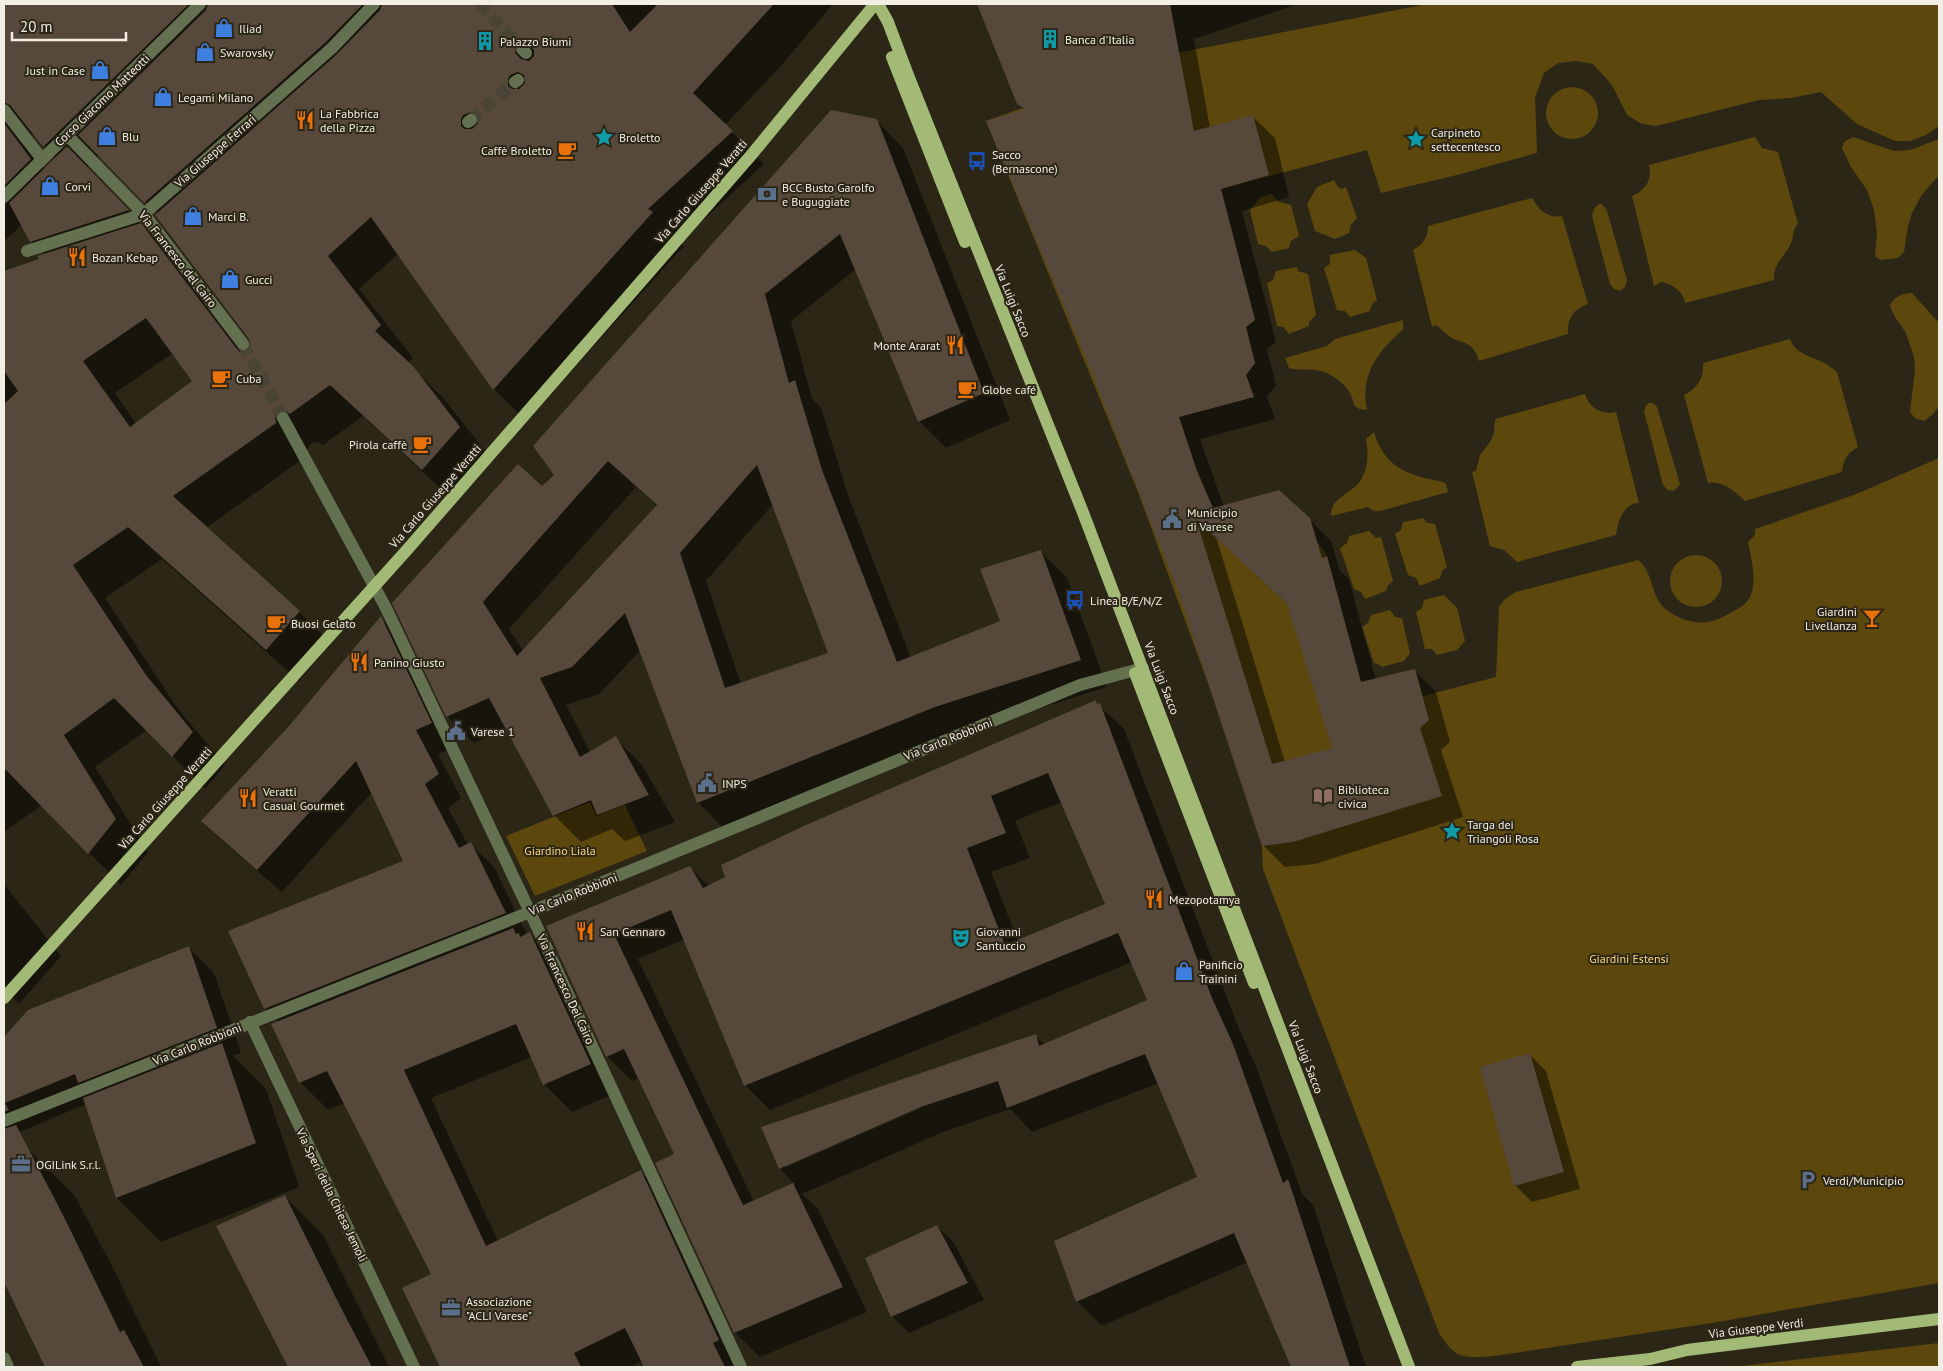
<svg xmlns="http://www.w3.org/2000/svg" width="1943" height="1371" font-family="'PT Sans',sans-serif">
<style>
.green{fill:#5c480d}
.shadow{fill:#0007;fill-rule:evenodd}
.building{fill:#56483b;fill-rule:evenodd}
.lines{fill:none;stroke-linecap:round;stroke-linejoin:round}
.minor-tunnel{stroke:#4a4436;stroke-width:12;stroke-dasharray:12 6;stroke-linecap:butt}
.minor{stroke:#647150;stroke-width:12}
.major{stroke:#a2ba76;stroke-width:12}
.labels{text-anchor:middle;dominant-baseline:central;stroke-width:4;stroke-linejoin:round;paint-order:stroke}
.poi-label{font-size:12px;fill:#f2eee4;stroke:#2c2617;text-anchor:start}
.street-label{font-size:12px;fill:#f2eee4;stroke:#2c2617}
.park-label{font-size:12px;fill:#fbd880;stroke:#2c2617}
</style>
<rect width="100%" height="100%" fill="#2c2617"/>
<!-- green -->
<path class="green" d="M1427,4H1939V126L1926,135L1910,141H1895L1857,124L1821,92L1791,98L1759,100L1656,126L1642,124L1627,115L1612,85L1593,64L1576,61L1558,63L1544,73L1535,97L1537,153L1461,174L1381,193L1367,150L1221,189L1255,320L1246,327L1255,363L1246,375L1254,397L1179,417L1197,471L1213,508L1310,518L1317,541L1327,556L1361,682L1415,669L1423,696L1496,677L1499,607L1505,599L1516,592L1638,560C1655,573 1649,598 1668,611C1690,626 1710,626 1732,612C1740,608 1747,604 1751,595C1757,578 1751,559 1748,542L1755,535V529L1854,495L1939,458V1283L1712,1323L1494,1356C1464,1358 1456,1360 1439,1333L1263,869L1262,846L1208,683L1138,492L986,121L1177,53Z
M1546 113a26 26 0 1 1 52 0a26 26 0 1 1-52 0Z
M1755,137L1762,148L1778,152L1798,224C1792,230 1794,236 1791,243C1785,257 1773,263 1774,280L1685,303C1684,292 1671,283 1661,282L1654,286L1632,196C1645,191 1653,179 1649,165Z
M1853,137L1894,151L1910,150L1939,139V175L1921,196L1912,213L1908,226L1904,252L1898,258L1880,260L1875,256L1877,233L1874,210L1867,190L1851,167L1842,148L1844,142Z
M1334,180L1338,187L1342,189L1346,187L1357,218L1351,225L1349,233L1335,239L1315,231L1307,204L1317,187Z
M1271,194L1279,202L1291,205L1299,236L1291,241L1289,248L1272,252L1266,246L1258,244L1250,210L1261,197Z
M1532,198C1538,209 1548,219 1562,216L1588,304C1573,309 1567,319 1568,334L1479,361C1473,342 1467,345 1452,338C1446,335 1442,329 1436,325L1432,327L1413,250C1423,244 1428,238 1428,226Z
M1599,204H1602L1607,211L1627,280L1625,287L1620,291L1614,289L1610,284L1592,216L1594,209Z
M1355,250L1366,258L1377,300L1372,304L1370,311L1350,317L1345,311L1337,310L1324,268L1330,264V255Z
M1297,267L1298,271L1308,274L1316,315L1309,322V326L1289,334L1283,327L1277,326L1267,283L1273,280L1276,271Z
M1912,293L1939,323V406L1933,414L1924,421L1915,418L1910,412L1915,370L1914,357L1906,333L1895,317L1890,306C1893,297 1903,293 1912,293Z
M1403,320V330C1377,351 1360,376 1367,410L1359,409L1354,405C1352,389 1336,375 1320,371C1310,368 1299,371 1289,368L1285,358L1327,346L1335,339Z
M1790,339C1796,356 1814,356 1828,365C1831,367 1834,370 1837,372L1858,447C1847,453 1843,460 1842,472L1745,501C1736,492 1722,480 1708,483L1684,395C1697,389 1704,378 1703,363Z
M1585,394C1589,408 1602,415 1616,412L1639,503C1623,503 1618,522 1616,535L1517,562L1504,550L1490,546L1472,472L1476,471L1480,455L1490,442L1494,433L1495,419Z
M1649,403H1653L1657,407L1680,484L1674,491L1668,490L1663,485L1644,411L1646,405Z
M1374,432C1385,469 1409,475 1443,482L1446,484L1448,492L1380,511H1374L1368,507L1331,516C1330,496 1354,494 1362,478C1369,465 1368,453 1366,439Z
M1423,518L1427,523L1435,524L1447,567L1442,571L1440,578L1420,586L1416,578L1408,575L1395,534L1401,530L1403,522Z
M1369,531L1376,538L1381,537L1393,581L1388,585L1386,591L1365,599L1361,592L1354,589L1340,548L1347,543L1349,536Z
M1670 581a26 26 0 1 1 52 0a26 26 0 1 1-52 0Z
M1444,595L1457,608L1465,641L1457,650L1437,655L1432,649H1425L1416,612L1422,608L1424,600Z
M1390,610L1395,617L1402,618L1410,653L1404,661L1382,667L1378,664L1374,663L1362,627L1368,623L1371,615Z
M590,802L596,816L625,805L647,851L535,896L506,836Z
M1939,1343V1367H1733Z"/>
<!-- shadow -->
<path class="shadow" d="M4,4H833L780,67L725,125L764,164L680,241L684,246L526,421L494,389L399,253L359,289L413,358L408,363L445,400L492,460L455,502L363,416L323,445L317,442L311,443L307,450L308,455L206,528L299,612L331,644L299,681L162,559L105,598L178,709L225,765L205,789L147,730L95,767L148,852L121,885L42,805L4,832V273L41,260L45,255L31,241L22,225L4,241ZM35,134L56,159L45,169L30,149L31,136ZM100,155L158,214L251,339L252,347L248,352H245L173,257L87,168ZM173,353L194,381L136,424L115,393Z
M979,4H1298L1194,39L1210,128L1253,117L1275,138L1289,197L1242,211L1276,342L1267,349L1276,385L1267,397L1275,419L1200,439L1224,507L1309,519L1331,541L1340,571L1349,579L1376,680L1414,670L1436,692L1450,742L1441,750L1463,817L1315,864L1285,867L1263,845L1025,110L1018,104ZM1216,537L1288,605L1334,749L1285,762Z
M876,120L903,148L1010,420L946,448L919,421L856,269L791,321L812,399L821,408L849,498L911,658L1001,622L1040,551L1067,578L1107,687L962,733L725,830L699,803L641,650L599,694L566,705L590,752L615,738L642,765L675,822L625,841L612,829L581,842L554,815L507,728L474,743L447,716L394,603L556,476ZM636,487L657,506L523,651L509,629ZM773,504L829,654L741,684L706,581Z
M381,618L404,641L454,747L438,754L461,798L448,808L468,845L470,844L494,867L527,935L530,934L558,962L618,1092L572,1112L544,1084L532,1057L431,1098L498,1241L641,1172L668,1200L746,1367H645L642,1361L629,1367H442L404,1288L433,1274L345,1103L328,1110L300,1082L279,1022L265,1008L405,862L372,792L282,892L226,844L202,821L290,727Z
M1095,702L1124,729L1237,1024L1257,1069L1302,1194L1313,1205L1366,1367H1293L1248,1262L1102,1326L1077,1301L1056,1241L1199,1178L1159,1083L1032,1132L1010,1109L943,1132L802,1194L818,1209L867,1312L760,1357L735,1333L657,1164L675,1155L639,1078L632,1081L607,1056L547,927L690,868L709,886L727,878L723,866L807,826ZM1062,802L1106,904L1018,941L991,872L1030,858L1015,821ZM685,939L745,1085L770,1110L1132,962L1148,1000L1045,1045L1035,1036L763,1128L780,1169L795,1184L754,1202L638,959ZM921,1106V1108L786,1167L785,1165Z
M4,884L61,956L19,1004L4,989Z
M189,948L214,973L241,1053L233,1056L266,1089L299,1187L161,1242L117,1198L86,1104L8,1137L4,1133V1038L29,1011Z
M1529,1054L1546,1071L1580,1189L1532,1202L1515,1185Z
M27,1148L75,1196L112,1266L161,1367H46L7,1287L10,1285L4,1271V1160Z
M285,1197L323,1235L389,1367H290L217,1226Z
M937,1226L954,1243L984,1300L909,1333L892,1316Z"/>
<!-- building -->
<path class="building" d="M4,4H189L43,147L10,105L4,102Z
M208,4H363L326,42L144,203L78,135L206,10Z
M382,4H612L630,32L658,4H774L693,93L733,131L648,209L653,212L493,390L371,217L328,256L381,325L375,331L413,366L460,427L422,470L330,385L290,414L284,410L279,411L275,417L276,423L173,496L300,611L266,650L128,527L73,565L146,675L193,732L172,757L114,698L64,735L116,819L88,854L4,768V404L18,391L4,371V271L39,259L37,256L141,223L237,349L240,352L248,351L251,347L249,339L155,215L337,54L380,10ZM520,42L528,44L534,50V56L529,61L521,59L515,53V47ZM518,72L524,75L525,83L519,89H512L508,86V79L510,75ZM471,112L477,115L478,123L472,129H465L461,126V119L463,115ZM146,318L192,381L130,427L83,361Z
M977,4H1170L1194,131L1253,115L1269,175L1221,189L1255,320L1246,327L1255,363L1246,375L1254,397L1179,417L1197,471L1213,508L1279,490L1310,518L1322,558L1327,556L1361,682L1415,669L1429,720L1420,728L1442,796L1293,842L1262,846L1179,594L1086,358L986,121L1025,109L1017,104ZM1196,519L1287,604L1332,748L1272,764Z
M831,110L877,119L984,393L918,422L840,234L765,294L789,383L795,380L822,470L897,662L1000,621L980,569L1041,550L1081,660L935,707L697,803L625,613L572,667L540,678L580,757L616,736L649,795L597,815L591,800L553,816L489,698L446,717L392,603L518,464L542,486L554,475L533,446ZM608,461L657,505L517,656L483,602ZM757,465L828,653L725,688L680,553Z
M4,123L31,159L4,186Z
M67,146L129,210L30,242L9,203Z
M381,616L432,723L416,730L439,774L425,784L459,848L471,842L506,913L264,1009L228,931L403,861L356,761L257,870L201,821L289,726Z
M1096,700L1097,704L1100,703L1212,998L1233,1044L1283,1183L1288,1179L1350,1367H1291L1234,1233L1076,1302L1054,1241L1197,1177L1145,1054L1007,1108L998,1081L918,1108L779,1169L761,1127L1036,1034L1039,1046L1147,1000L1118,933L744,1086L671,910L614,934L743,1205L793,1183L843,1287L734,1333L655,1163L674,1154L657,1118L624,1049L606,1057L546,926L690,866L703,888L725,877L721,865L806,825ZM1048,773L1105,904L1005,945L967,848L1006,833L991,796Z
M513,928L516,934L519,933L520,937L530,932L591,1064L543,1085L516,1024L404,1070L486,1246L641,1170L719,1340L713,1343L725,1367H644L625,1328L574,1353L581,1367H440L402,1288L431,1274L327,1071L299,1083L271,1024Z
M189,946L217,1028L78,1083L75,1074L5,1103L9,1110L4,1112V1037L28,1010Z
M222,1043L256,1143L116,1198L83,1098Z
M1530,1053L1564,1172L1514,1186L1480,1067Z
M16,1125L64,1217L120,1332L124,1330L144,1367H45L4,1282V1129Z
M285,1195L340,1306L372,1367H288L216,1226Z
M937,1225L968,1283L891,1317L865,1258Z"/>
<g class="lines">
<!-- minor-tunnel -->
<path class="minor-tunnel" d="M479,4L523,50
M471,120L515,82
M243,344L283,418"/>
<!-- minor -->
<path class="minor" d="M523,50L526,53
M515,82L518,80
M4,110L42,159
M468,122L471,120
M67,135L144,214L243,344
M4,197L200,4
M27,251L144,214L332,48L374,4
M283,418L386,608L530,912L741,1367
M250,1022L414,1367
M4,1121L530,912L1080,685L1143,668
M4,1358L8,1367"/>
<!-- major -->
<path class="major" d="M878,4L888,22L908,75L1082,510L1409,1367
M892,57L965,242
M1135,673L1254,983
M4,998L406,551L753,153L875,4
M1577,1367L1650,1359L1687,1350L1939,1319"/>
</g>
<!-- icons -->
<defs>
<g id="shop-bare" transform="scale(1.5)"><path d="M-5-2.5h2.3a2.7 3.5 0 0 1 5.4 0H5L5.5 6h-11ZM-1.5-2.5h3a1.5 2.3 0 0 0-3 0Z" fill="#3f7fe0" stroke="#2c2617" stroke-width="2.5" paint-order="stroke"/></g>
<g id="building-bare" transform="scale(1.5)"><path d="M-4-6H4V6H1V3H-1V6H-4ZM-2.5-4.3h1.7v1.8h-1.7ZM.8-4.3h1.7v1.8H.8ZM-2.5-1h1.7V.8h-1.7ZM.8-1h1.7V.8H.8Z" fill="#0f9aa8" stroke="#2c2617" stroke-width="2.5" paint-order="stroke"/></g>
<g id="restaurant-bare" transform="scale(1.5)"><path d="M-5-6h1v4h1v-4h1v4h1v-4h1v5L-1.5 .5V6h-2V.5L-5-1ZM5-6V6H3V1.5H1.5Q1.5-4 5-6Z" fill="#e8710a" stroke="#2c2617" stroke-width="2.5" paint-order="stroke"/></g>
<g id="sight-bare" transform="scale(1.5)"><path d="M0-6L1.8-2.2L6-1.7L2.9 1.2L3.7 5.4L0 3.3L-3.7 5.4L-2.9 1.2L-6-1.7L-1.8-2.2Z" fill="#0f9aa8" stroke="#2c2617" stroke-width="2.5" paint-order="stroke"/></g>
<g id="cafe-bare" transform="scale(1.5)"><path d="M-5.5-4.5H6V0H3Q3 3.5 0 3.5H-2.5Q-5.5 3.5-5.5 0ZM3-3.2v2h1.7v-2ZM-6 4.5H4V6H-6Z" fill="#e8710a" stroke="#2c2617" stroke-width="2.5" paint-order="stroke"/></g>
<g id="bus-bare" transform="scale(1.5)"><path d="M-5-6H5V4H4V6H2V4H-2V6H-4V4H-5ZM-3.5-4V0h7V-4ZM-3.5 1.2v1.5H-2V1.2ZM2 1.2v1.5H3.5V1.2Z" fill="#1a4fb4" stroke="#2c2617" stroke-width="2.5" paint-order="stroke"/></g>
<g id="bank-bare" transform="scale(1.5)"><path d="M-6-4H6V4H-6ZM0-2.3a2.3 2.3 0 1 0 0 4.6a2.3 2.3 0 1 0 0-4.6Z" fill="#5c6f8a" stroke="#2c2617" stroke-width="2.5" paint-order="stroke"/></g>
<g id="civic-bare" transform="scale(1.5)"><path d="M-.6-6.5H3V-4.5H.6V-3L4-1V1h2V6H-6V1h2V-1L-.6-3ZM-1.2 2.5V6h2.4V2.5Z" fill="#5c6f8a" stroke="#2c2617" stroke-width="2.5" paint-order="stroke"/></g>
<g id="bar-bare" transform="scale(1.5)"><path d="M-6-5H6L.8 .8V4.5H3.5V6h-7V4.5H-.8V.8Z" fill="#e8710a" stroke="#2c2617" stroke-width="2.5" paint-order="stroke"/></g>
<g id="library-bare" transform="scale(1.5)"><path d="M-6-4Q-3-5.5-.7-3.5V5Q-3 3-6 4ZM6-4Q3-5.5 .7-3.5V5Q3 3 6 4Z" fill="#8d6e63" stroke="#2c2617" stroke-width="2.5" paint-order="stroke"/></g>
<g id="theatre-bare" transform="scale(1.5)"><path d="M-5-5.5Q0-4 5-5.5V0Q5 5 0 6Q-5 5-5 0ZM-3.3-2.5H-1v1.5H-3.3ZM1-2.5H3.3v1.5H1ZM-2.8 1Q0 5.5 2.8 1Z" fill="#0f9aa8" stroke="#2c2617" stroke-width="2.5" paint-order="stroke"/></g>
<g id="office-bare" transform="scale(1.5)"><path d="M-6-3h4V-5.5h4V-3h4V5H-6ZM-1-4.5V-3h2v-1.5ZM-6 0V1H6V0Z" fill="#5c6f8a" stroke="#2c2617" stroke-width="2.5" paint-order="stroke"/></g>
<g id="parking-bare" transform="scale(1.5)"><path d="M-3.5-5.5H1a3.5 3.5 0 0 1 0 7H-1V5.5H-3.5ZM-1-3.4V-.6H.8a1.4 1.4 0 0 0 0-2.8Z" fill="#5c6f8a" stroke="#2c2617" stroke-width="2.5" paint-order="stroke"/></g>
</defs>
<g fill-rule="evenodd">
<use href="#shop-bare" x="224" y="28"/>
<use href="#building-bare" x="1050" y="39"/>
<use href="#building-bare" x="485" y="41"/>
<use href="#shop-bare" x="205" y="52"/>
<use href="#shop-bare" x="100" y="70"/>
<use href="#shop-bare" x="163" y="97"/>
<use href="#restaurant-bare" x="305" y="120"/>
<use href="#shop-bare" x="107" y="136"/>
<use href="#sight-bare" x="604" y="137"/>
<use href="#sight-bare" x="1416" y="139"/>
<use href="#cafe-bare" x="567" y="150"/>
<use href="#bus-bare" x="977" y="161"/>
<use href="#shop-bare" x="50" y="186"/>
<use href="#bank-bare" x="767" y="194"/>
<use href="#shop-bare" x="193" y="216"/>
<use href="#restaurant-bare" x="77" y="257"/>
<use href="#shop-bare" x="230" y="279"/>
<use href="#restaurant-bare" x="955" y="345"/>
<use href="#cafe-bare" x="221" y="378"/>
<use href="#cafe-bare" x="967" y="389"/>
<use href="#cafe-bare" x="422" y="444"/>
<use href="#civic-bare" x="1172" y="519"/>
<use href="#bus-bare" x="1075" y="600"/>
<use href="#bar-bare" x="1872" y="618"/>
<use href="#cafe-bare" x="276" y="623"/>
<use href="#restaurant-bare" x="359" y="662"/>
<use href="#civic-bare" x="456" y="731"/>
<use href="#civic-bare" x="707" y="783"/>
<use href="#library-bare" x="1323" y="796"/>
<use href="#restaurant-bare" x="248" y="798"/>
<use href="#sight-bare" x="1452" y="831"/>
<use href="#restaurant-bare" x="1154" y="899"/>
<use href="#restaurant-bare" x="585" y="931"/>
<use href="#theatre-bare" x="961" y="938"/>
<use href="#shop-bare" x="1184" y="971"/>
<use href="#office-bare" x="21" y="1164"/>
<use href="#parking-bare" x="1808" y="1180"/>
<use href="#office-bare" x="451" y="1308"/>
</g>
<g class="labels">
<!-- poi labels -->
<g class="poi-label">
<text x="239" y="28">Iliad</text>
<text x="1065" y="39">Banca d'Italia</text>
<text x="500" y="41">Palazzo Biumi</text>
<text x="220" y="52">Swarovsky</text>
<text x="85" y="70" text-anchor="end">Just in Case</text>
<text x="178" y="97">Legami Milano</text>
<text x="320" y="113">La Fabbrica<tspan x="320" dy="14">della Pizza</tspan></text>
<text x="1431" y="132">Carpineto<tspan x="1431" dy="14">settecentesco</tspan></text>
<text x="122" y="136">Blu</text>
<text x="619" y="137">Broletto</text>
<text x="552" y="150" text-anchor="end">Caffè Broletto</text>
<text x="992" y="154">Sacco<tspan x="992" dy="14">(Bernascone)</tspan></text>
<text x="65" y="186">Corvi</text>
<text x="782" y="187">BCC Busto Garolfo<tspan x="782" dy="14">e Buguggiate</tspan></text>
<text x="208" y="216">Marci B.</text>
<text x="92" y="257">Bozan Kebap</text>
<text x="245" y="279">Gucci</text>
<text x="940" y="345" text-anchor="end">Monte Ararat</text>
<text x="236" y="378">Cuba</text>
<text x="982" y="389">Globe café</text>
<text x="407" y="444" text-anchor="end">Pirola caffè</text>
<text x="1187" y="512">Municipio<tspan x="1187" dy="14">di Varese</tspan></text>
<text x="1090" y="600">Linea B/E/N/Z</text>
<text x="1857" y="611" text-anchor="end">Giardini<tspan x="1857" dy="14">Livellanza</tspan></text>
<text x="291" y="623">Buosi Gelato</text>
<text x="374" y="662">Panino Giusto</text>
<text x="471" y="731">Varese 1</text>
<text x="722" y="783">INPS</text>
<text x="1338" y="789">Biblioteca<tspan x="1338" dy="14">civica</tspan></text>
<text x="263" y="791">Veratti<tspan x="263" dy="14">Casual Gourmet</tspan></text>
<text x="1467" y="824">Targa dei<tspan x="1467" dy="14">Triangoli Rosa</tspan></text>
<text x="1169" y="899">Mezopotamya</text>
<text x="600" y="931">San Gennaro</text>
<text x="976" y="931">Giovanni<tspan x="976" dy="14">Santuccio</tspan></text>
<text x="1199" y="964">Panificio<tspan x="1199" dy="14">Trainini</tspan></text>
<text x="36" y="1164">OGILink S.r.l.</text>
<text x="1823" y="1180">Verdi/Municipio</text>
<text x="466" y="1301">Associazione<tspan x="466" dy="14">"ACLI Varese"</tspan></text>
</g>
<!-- street labels -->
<g class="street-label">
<text transform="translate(102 100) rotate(-44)">Corso Giacomo Matteotti</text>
<text transform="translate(215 151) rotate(-41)">Via Giuseppe Ferrari</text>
<text transform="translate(701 191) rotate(-49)">Via Carlo Giuseppe Veratti</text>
<text transform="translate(178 259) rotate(52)">Via Francesco del Cairo</text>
<text transform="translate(1013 301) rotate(68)">Via Luigi Sacco</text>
<text transform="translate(435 496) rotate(-49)">Via Carlo Giuseppe Veratti</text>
<text transform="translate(1162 678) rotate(69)">Via Luigi Sacco</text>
<text transform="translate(948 739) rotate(-22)">Via Carlo Robbioni</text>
<text transform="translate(165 798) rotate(-48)">Via Carlo Giuseppe Veratti</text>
<text transform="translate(573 894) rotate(-22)">Via Carlo Robbioni</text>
<text transform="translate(566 989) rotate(65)">Via Francesco Del Cairo</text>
<text transform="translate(197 1044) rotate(-22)">Via Carlo Robbioni</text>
<text transform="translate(1306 1057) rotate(69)">Via Luigi Sacco</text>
<text transform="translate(332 1195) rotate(64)">Via Speri della Chiesa Jemoli</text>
<text transform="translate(1756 1328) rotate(-7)">Via Giuseppe Verdi</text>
</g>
<!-- park labels -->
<g class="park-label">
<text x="560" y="850">Giardino Liala</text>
<text x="1629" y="958">Giardini Estensi</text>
</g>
</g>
<!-- border -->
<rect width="1943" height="1371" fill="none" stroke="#f2eee4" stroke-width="10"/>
<!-- scale -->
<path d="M12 32v8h114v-8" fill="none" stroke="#f2eee4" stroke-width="2.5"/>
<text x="20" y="32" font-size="15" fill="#f2eee4" stroke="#2c2617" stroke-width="4" paint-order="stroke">20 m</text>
</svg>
